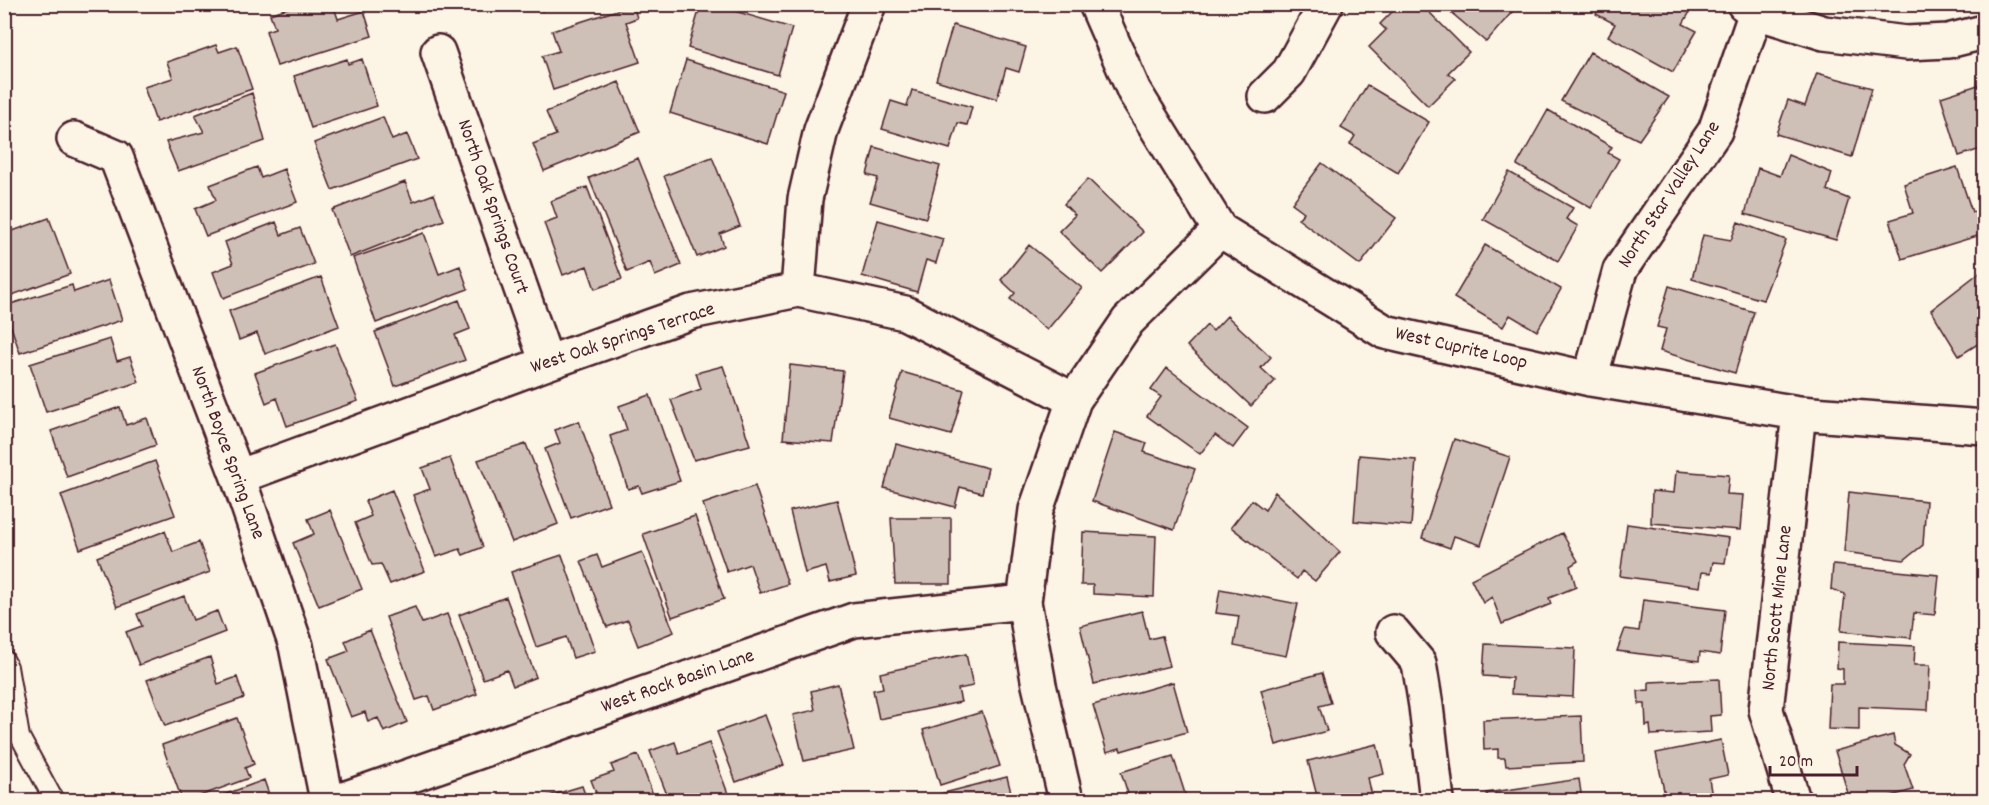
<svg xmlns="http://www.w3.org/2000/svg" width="1989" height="805" font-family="Dekko,sans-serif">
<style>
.building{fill:#cfc0b7;stroke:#4a1f2b;stroke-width:1.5}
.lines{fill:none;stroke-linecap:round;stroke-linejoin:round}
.service-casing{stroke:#4a1f2b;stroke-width:22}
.minor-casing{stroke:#4a1f2b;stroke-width:38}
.service{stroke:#fcf5e5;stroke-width:18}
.minor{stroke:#fcf5e5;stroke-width:33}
.labels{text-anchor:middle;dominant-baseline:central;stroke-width:6;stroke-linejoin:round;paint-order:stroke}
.street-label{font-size:20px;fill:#4a1f2b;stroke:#fcf5e5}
</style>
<rect width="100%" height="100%" fill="#fcf5e5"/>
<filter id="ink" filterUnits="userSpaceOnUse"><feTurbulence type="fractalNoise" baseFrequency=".0167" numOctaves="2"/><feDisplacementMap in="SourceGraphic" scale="12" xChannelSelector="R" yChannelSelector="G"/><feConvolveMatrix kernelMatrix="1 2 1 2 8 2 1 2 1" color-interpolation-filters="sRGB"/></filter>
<g filter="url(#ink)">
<!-- building -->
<path class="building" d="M299,4H333L338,19L364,11L372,36L277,66L266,31L275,28L270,14Z
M539,4H558L542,11Z
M701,4H711L792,28L778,75L688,48Z
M1400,4H1421L1469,52L1448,73L1455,79L1428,106L1369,47L1386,30L1380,24Z
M1441,4H1519L1486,42Z
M1601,4H1681L1691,10L1683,24L1697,31L1673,72L1608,36L1615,24L1596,14Z
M633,5L637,18L626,22L640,62L553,90L542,56L559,51L552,31Z
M953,25L1026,47L1019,72L1006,68L997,99L936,80Z
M216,45L219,52L237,46L252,89L156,122L144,87L173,78L167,62Z
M1590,52L1669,97L1639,140L1561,101Z
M347,59L348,64L362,59L377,106L311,128L294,76Z
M686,60L784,91L768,144L670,113Z
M1817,73L1872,88L1852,157L1776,134L1788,100L1805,106Z
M619,82L640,132L544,171L533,144L556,135L546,112Z
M1984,83V148L1959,156L1941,97Z
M1367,85L1429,122L1398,173L1350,144L1355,136L1341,128Z
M912,90L972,107L967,125L958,123L950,149L882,129L891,101L907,106Z
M252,93L265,141L178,171L166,142L204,132L195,115Z
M1548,110L1612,147L1608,153L1619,159L1591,208L1517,165Z
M383,117L392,140L407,134L417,159L332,190L314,143Z
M874,147L940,166L926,218L870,202L878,178L867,175Z
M1788,155L1832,173L1827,190L1849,199L1836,240L1745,214L1758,168L1780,176Z
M712,157L740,226L720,234L724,246L697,257L664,176Z
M638,158L681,265L655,276L650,262L627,272L589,178Z
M1322,163L1396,218L1360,265L1298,219L1304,212L1292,203Z
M257,167L261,178L284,169L297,202L206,236L195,209L216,200L210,185Z
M1957,167L1972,212L1983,209L1984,234L1902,259L1890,220L1913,213L1904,184Z
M1509,172L1573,208L1566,219L1578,226L1558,261L1483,219Z
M1088,179L1143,232L1102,273L1059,231L1075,215L1064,204Z
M405,182L413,202L434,194L444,220L350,257L332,210Z
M587,187L622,279L595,289L587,266L563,275L544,223L557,218L551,201Z
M49,218L70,274L4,298V234Z
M878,220L943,239L936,263L926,260L917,292L862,276Z
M276,222L281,235L300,228L314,264L223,298L213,272L233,264L225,242Z
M1738,222L1786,240L1763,300L1692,279L1703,235L1731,240Z
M424,233L439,274L460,266L468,289L376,323L353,258Z
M1029,245L1082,288L1047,330L1010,299L1015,293L1001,280Z
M1485,245L1561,289L1537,331L1510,315L1503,327L1454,298Z
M1984,269V340L1959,356L1931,310Z
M321,277L339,326L265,354L257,333L239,340L229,311Z
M109,280L122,320L20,353L4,306L72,285L74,292Z
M1669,286L1754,312L1735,373L1660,351L1666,329L1657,327Z
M459,300L470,329L455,335L465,360L395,386L375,332Z
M1227,316L1271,357L1261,368L1275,381L1251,406L1187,346L1207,325L1213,331Z
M110,339L117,361L130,357L139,382L46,412L30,364Z
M335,344L358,401L287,426L277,398L266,403L255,373Z
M790,365L843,371L833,443L783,439Z
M723,366L750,445L694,460L671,400L701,389L696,373Z
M1167,368L1248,428L1233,448L1215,435L1200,454L1147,416L1161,397L1151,390Z
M902,372L964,390L951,435L889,418Z
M650,395L680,481L642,493L639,486L628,489L610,436L627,430L619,406Z
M120,407L126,425L147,418L156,445L67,477L51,431Z
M579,421L609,504L571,518L545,449L560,443L555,430Z
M1115,432L1147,443L1144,452L1195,469L1174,530L1092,501Z
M1454,439L1510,457L1481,545L1454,536L1450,548L1422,538Z
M526,444L558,524L512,542L478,460Z
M896,444L988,468L982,493L960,487L955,507L884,488Z
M1359,455L1416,460L1411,526L1354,521Z
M450,458L483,547L463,555L460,549L436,557L413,495L430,489L422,468Z
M155,461L175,515L80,549L61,495Z
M1676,471L1729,475L1727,494L1743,495L1740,530L1651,523L1652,491L1674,493Z
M755,486L788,584L760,593L750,564L727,572L703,504Z
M392,490L425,571L390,584L381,564L372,565L355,523L371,516L365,501Z
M1275,492L1340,552L1315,581L1302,571L1297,579L1231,527L1252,500L1265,510Z
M1849,492L1926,501L1923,545L1904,560L1844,552Z
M837,500L856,576L830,582L826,567L805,573L790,511Z
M330,510L362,589L319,606L293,543L314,534L308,519Z
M695,516L724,599L672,617L643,534Z
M891,518H951V584H895Z
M1627,524L1729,538L1725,563L1713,562L1711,573L1702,572L1700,587L1620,576Z
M165,531L173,552L199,542L210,572L117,607L97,557Z
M1083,532L1156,536L1154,597L1093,594V585H1081Z
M1562,533L1578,561L1570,566L1576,587L1549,598L1551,604L1502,624L1492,597L1483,603L1471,579Z
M642,552L674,632L638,646L628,620L607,627L581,561L597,555L602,567Z
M562,555L595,651L573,658L566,637L536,647L511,572Z
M1833,565L1939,575L1935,615L1914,613L1911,638L1841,631L1845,594L1831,589Z
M1220,589L1298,604L1286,656L1234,646L1239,616L1216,613Z
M184,596L193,620L217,611L225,632L139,665L126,632L142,626L137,614Z
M506,597L536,677L513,686L507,670L483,679L459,615Z
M1643,600L1725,610L1720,655L1700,652L1699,661L1617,651L1625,629L1639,631Z
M415,607L422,623L447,614L477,694L434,710L429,696L416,700L386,617Z
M1142,611L1149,639L1162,636L1170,666L1094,684L1080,626Z
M370,630L407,722L384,732L378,718L368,722L365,712L351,717L328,659L349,651L345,641Z
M1838,642L1915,646L1914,665H1930L1928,710L1859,707V730L1828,729L1830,684H1843V669L1837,668Z
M1485,644L1575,648L1573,697L1511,694L1512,678L1483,676Z
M966,654L973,686L958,689L961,702L879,719L873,690L883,688L880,673Z
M210,657L218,684L237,677L244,698L165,726L147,680Z
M1322,673L1331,703L1319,706L1327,731L1276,745L1261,690Z
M1719,679L1721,715L1710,716L1711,732L1651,735L1650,725L1646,726L1645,704H1639L1638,691L1649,690V682Z
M1173,682L1187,732L1121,751L1120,748L1107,752L1093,705Z
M838,684L854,750L804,761L793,715L815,710L811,691Z
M982,712L1000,766L940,785L923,730Z
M765,715L784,765L736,782L717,732Z
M1581,716L1583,762L1506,766L1505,758H1498V749L1484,750L1483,720Z
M237,718L254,764L245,768L249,778L189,800H182L162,745Z
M1893,735L1895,745L1910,754L1904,764L1913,790L1877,800H1850L1835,751Z
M1721,740L1728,775L1709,779L1712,797L1695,800H1666L1656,753Z
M675,742L679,754L709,743L730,799L724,800H669L650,751Z
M1377,744L1384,774L1368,778L1373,800H1318L1308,761Z
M638,755L655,800H599L591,780L614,772L611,765Z
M1173,756L1187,800H1130L1121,772Z
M1007,777L1013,800H942L940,794Z
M1579,779L1582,800H1488L1487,793Z
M264,780L271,800H210Z
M582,786L587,800H536Z"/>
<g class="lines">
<!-- service casing -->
<g class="service-casing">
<path id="service" d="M4,659L8,667L20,737L54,800"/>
</g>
<!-- minor casing -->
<g class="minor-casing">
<path id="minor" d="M1096,4L1134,91L1220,230L1385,332L1590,379L1799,413L1984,427
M1744,4L1756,12L1824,33L1906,43L1948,41L1984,32
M438,52L547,363
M1265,96L1289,72L1326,4
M74,139L116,157L238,477L296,646L327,800
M798,290L805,199L821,130L869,4
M1590,379L1620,270L1715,131L1756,12
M238,477L547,363L691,312L798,290L905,313L1074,400
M1393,632L1419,663L1426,706L1437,800
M341,800L854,620L1024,602
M1066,800L1039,685L1024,602L1036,510L1074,400L1128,321L1220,230
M1793,800L1766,710L1799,413"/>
</g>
<!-- service -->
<use href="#service" class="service"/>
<!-- minor -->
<use href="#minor" class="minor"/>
</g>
</g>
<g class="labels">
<!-- street labels -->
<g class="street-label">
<text transform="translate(1670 195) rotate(-57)">North Star Valley Lane</text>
<text transform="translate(492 207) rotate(71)">North Oak Springs Court</text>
<text transform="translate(623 339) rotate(-18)">West Oak Springs Terrace</text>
<text transform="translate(1461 349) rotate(13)">West Cuprite Loop</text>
<text transform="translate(227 453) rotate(70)">North Boyce Spring Lane</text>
<text transform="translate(1778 608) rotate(-84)">North Scott Mine Lane</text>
<text transform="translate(678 682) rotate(-19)">West Rock Basin Lane</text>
</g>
</g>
<!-- margin -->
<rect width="1989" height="805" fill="none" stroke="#fcf5e5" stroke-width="24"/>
<rect x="12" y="12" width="1965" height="781" fill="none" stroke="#4a1f2b" stroke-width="2" filter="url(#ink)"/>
<!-- scale -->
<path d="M1770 766v9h87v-9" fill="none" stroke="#4a1f2b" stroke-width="3"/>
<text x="1779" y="766" font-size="18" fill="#4a1f2b" stroke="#fcf5e5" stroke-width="4.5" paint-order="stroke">20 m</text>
</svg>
